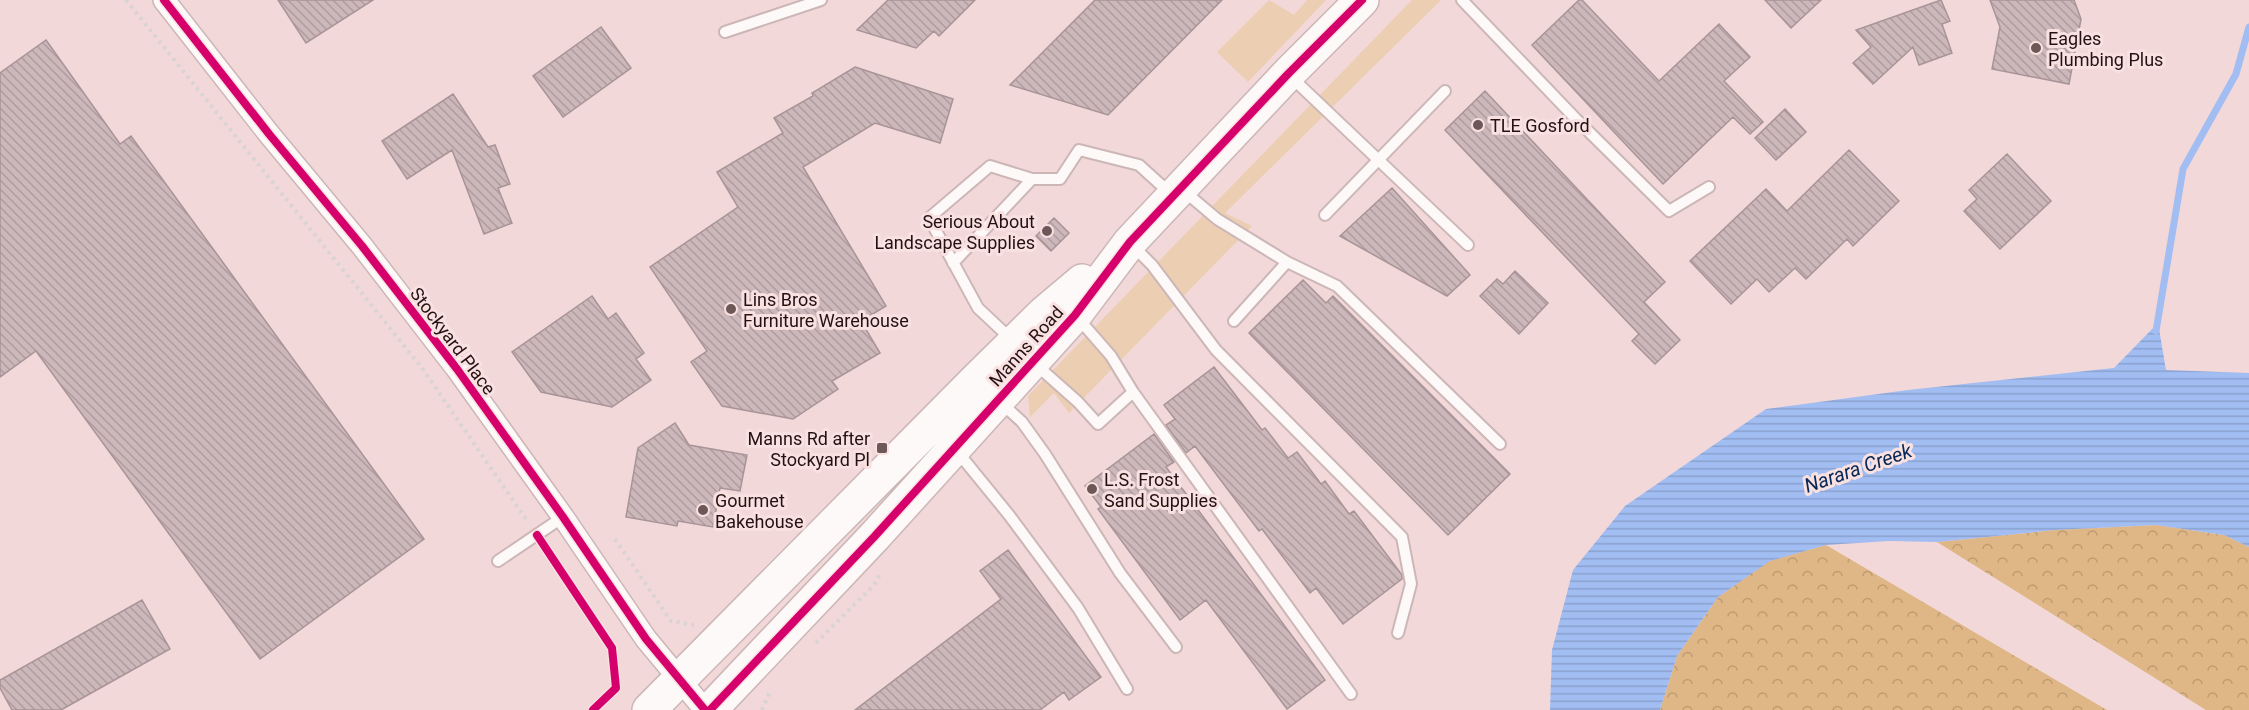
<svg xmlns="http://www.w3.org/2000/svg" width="2249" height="710" font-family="Roboto,sans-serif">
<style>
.green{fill:#ecceb2}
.forest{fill:url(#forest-crowns)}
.water{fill:url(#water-rules)}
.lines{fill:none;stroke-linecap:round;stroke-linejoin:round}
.stream{stroke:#a1bdf2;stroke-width:7}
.building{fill:url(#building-back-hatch);stroke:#a89497;stroke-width:1.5}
.lane-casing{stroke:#ccb6b6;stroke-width:14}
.street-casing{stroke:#ccb6b6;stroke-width:24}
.primary-casing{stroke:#ccb6b6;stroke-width:36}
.path{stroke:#dad3d3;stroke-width:4;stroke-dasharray:3 4.5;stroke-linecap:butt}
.lane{stroke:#fdf9f9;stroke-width:10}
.street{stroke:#fdf9f9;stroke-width:21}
.primary{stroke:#fdf9f9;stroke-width:33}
.cycleway-casing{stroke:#f9e1e1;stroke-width:11}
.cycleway{stroke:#d6006c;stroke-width:8}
.poi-dot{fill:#6d5757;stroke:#f9e1e1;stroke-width:2}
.labels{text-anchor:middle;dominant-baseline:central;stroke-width:6;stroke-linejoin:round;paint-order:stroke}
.poi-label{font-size:18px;fill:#251112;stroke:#f9e1e1;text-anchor:start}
.street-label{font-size:18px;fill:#251112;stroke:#f9e1e1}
.water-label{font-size:20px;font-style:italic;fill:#072856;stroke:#f9e1e1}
</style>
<defs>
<pattern id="forest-crowns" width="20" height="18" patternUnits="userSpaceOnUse" patternTransform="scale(1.5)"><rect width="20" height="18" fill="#dfb685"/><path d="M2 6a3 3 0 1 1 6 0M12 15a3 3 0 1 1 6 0" fill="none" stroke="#bf9b72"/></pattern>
<pattern id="water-rules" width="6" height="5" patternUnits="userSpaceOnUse" patternTransform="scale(1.5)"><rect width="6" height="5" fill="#a1bdf2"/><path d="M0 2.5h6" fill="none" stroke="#8aa1ce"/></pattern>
<pattern id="building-back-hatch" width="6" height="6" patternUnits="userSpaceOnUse" patternTransform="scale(1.5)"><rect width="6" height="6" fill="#ccb7ba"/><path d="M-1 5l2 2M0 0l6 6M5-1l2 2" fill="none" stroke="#af9c9f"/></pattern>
</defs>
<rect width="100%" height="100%" fill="#f2d8d8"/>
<!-- green -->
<path class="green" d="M1269,0L1294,15L1307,0H1326L1248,82L1217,52Z
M1412,0H1441L1225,213L1252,226L1069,413L1054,393L1030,417L1028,396Z"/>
<!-- forest -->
<path class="forest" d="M2156,525L2224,535L2249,547V710H2206L1937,542L2055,530Z
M1826,545L2107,710H1660L1677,656L1718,597L1769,561Z"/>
<!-- water -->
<path class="water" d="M2158,323L2166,370L2249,373V547L2224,535L2156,525L2055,530L1937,542L1889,541L1826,545L1770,561L1718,597L1677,656L1660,710H1550L1552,650L1573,570L1625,506L1766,409L1908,390L2114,368Z"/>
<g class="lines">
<!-- stream -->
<path class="stream" d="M2156,331L2183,169L2236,74L2249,27"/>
</g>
<!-- building -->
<path class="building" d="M278,0H373L306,43Z
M888,0H975L939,36L934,31L916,48L857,30Z
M1095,0H1222L1108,115L1010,85Z
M1579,0H1582L1659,81L1719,24L1750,57L1724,81L1763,122L1750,134L1733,117L1663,184L1532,45Z
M1765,0H1821L1791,28Z
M1941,0L1950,21L1942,24L1952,53L1919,65L1913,47L1873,84L1853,63L1871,47L1856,30Z
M1990,0H2074L2081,19L2069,84L1992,69L2000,27Z
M601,27L631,68L563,117L533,76Z
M46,40L120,144L131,136L424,539L260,659L36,351L0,377V73Z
M855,67L953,99L940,143L875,123L803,167L886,306L861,321L880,353L832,381L838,389L793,419L722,406L691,362L707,351L650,267L738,207L717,172L783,133L774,118L813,96L812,93Z
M1485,91L1665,282L1644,302L1680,340L1655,364L1632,341L1639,334L1445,130Z
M453,94L488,147L495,145L510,184L498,188L512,223L484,234L452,150L407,179L382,141Z
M1785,109L1806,132L1776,160L1755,138Z
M1849,150L1899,201L1853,246L1847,239L1806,279L1795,268L1769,292L1757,279L1731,304L1690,261L1766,189L1787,211Z
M2007,154L2051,201L2000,249L1964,211L1977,199L1969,190Z
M1392,188L1470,275L1447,296L1340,236Z
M1054,218L1069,233L1051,251L1036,236Z
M1515,271L1548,303L1519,334L1480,296L1497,279L1503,284Z
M1303,280L1326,303L1333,296L1510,474L1448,535L1249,333Z
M592,296L608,319L616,313L644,353L636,359L651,380L612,407L541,392L512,352Z
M1214,367L1262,430L1265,428L1288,458L1297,452L1321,484L1325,481L1349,514L1354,511L1402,575V579L1343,624L1316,588L1310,593L1262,529L1259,531L1195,446L1186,453L1166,425L1175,419L1164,405Z
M675,423L689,445L747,455L740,491L720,488L713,527L678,521L677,526L626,517L638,448Z
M1154,434L1174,462L1166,467L1325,680L1287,709L1206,600L1180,620L1098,509L1101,507L1085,486Z
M1008,550L1101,677L1069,700L1064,692L1040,710H855L1001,599L980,571Z
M142,600L170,649L61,710H12L0,688V680Z"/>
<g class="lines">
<!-- lane casing -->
<g class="lane-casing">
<path id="lane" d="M1462,0L1576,119L1669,211L1709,187
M725,32L821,0
M1290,76L1468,245
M1032,179H1060L1079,150L1139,165L1172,195
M1184,191L1217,219L1287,262L1234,321
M1325,215L1445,91
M1132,245L1152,265L1216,350L1402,537L1411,584L1398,633
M1287,262L1337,286L1500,444
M953,263L1032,179L990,166L929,218L978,308L1012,340
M1077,317L1111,356L1133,392L1351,694
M1034,363L1078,402L1098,424L1133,392
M1000,402L1022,422L1045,454L1120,573L1176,647
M956,450L1009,515L1078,608L1127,689
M498,561L563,517"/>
</g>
<!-- street casing -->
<g class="street-casing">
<path id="street" d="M164,0L269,134L362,246L457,369L563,517L646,639L705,710"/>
</g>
<!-- primary casing -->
<g class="primary-casing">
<path id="primary" d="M649,710L976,380L1044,313L1082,281
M710,710L874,537L1075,315L1130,242L1288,74L1362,0"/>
</g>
<!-- path -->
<path class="path" d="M126,0L422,368L528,522
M615,539L671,621L694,625
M816,643L874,585L880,574
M762,710L771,689"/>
<!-- lane -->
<use href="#lane" class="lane"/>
<!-- street -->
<use href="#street" class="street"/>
<!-- primary -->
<use href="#primary" class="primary"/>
<!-- cycleway casing -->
<g class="cycleway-casing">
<path id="cycleway" d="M164,0L269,134L362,246L457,369L563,517L646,639L705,710
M537,535L612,648L616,688L593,710
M710,710L874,537L1075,315L1130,242L1288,74L1362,0"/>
</g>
<!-- cycleway -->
<use href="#cycleway" class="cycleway"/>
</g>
<!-- markers -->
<g class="poi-dot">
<circle cx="2036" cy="48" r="6"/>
<circle cx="1478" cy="125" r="6"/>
<circle cx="1047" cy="231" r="6"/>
<circle cx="731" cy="309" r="6"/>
<rect x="876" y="442" width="12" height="12" rx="3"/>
<circle cx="1092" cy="489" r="6"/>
<circle cx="703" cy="510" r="6"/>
</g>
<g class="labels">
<!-- poi labels -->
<g class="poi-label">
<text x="2048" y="38">Eagles<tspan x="2048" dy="21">Plumbing Plus</tspan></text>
<text x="1490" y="125">TLE Gosford</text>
<text x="1035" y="221" text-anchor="end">Serious About<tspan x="1035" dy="21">Landscape Supplies</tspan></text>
<text x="743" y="299">Lins Bros<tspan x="743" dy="21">Furniture Warehouse</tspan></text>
<text x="870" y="438" text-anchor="end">Manns Rd after<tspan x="870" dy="21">Stockyard Pl</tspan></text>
<text x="1104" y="479">L.S. Frost<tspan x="1104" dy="21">Sand Supplies</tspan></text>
<text x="715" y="500">Gourmet<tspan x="715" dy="21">Bakehouse</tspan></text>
</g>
<!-- street labels -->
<g class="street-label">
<text transform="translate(453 341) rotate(53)">Stockyard Place</text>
<text transform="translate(1026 346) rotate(-48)">Manns Road</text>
</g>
<!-- water labels -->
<g class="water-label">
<text transform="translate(1858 468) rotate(-19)">Narara Creek</text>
</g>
</g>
</svg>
